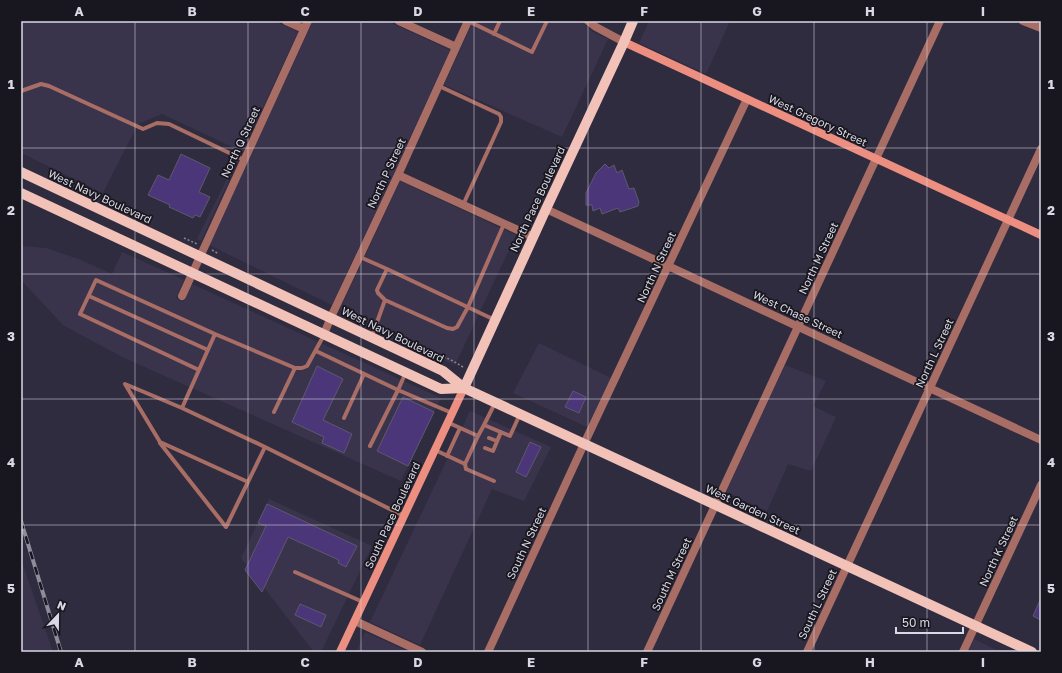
<svg xmlns="http://www.w3.org/2000/svg" width="1062" height="673" font-family="'Golos Text',sans-serif">
<style>
.built{fill:#3a334c}
.building{fill:#4c367a;stroke:#5d586e}
.lines{fill:none;stroke-linecap:round;stroke-linejoin:round}
.path{stroke:#888594;stroke-width:1.5;stroke-dasharray:2 2;stroke-linecap:butt}
.lane{stroke:#a86d64;stroke-width:4}
.street{stroke:#a86d64;stroke-width:8}
.secondary{stroke:#ec8e80;stroke-width:8}
.primary{stroke:#f2c1b8;stroke-width:10}
.rail-casing{stroke:#8f8c9b;stroke-width:4}
.rail{stroke:#18161e;stroke-width:2.5;stroke-dasharray:8;stroke-linecap:butt}
.grid{fill:none;stroke:#dad8e4;stroke-width:1;stroke-opacity:0.55}
.labels{text-anchor:middle;dominant-baseline:central;stroke-width:3.5;stroke-linejoin:round;paint-order:stroke}
.street-label{font-size:11px;fill:#dad8e4;stroke:#18161e}
.neatline{fill:none;stroke:#dad8e4;stroke-width:1.5}
.grid-label{font-size:13px;text-anchor:middle;font-weight:bold;fill:#dad8e4}
</style>
<rect width="100%" height="100%" fill="#302c3f"/>
<!-- built -->
<path class="built" d="M21,21H274L298,32L201,241L197,239L241,151L162,114L138,124L103,193L21,153Z
M313,21H387L450,50L394,173L332,305L209,245Z
M473,21H581L584,24L593,32L608,39L562,137L444,85Z
M649,21H730L706,74L639,43Z
M400,181L516,235L455,365L340,309Z
M21,246L46,248L81,260L112,274L122,252L184,280L176,298L183,302L192,284L441,398L401,481L122,357L63,325L21,280Z
M539,343L611,378L587,427L513,393Z
M785,365L826,381L813,406L836,417L811,471L788,464L767,511L726,492Z
M470,411L551,447L524,501L492,489L420,645L370,622Z
M269,499L372,546L321,652H314L241,558Z
M21,559L53,652H21Z
M365,632L410,652H356Z
M974,639L1000,652H968Z"/>
<!-- building -->
<path class="building" d="M181,154L210,168L199,192L210,197L200,217L195,215L193,218L169,207L170,205L148,195L158,175L169,180Z
M605,164L609,168L614,165L617,173L622,170L629,189L634,188L639,202L638,206L620,212L618,208L602,214L600,208L593,211L592,205H586V193L596,173Z
M317,366L343,379L323,420L352,434L344,453L322,443L324,437L292,422Z
M573,391L586,397L579,413L565,407Z
M403,397L434,412L408,466L377,451Z
M530,442L541,447L526,477L516,472Z
M267,504L357,546L346,567L338,563L339,560L288,537L262,592L245,570L266,526L258,523Z
M1041,598V620L1033,616Z
M300,604L326,615L321,627L295,615Z"/>
<g class="lines">
<!-- path -->
<path class="path" d="M184,238L197,244
M212,250L219,254
M344,311H347L370,322
M382,328L453,361L463,367"/>
<!-- lane -->
<path class="lane" d="M468,21L532,52L547,21
M494,34L500,21
M439,86L499,114L501,117V122L463,205
M21,91L41,84L49,86L143,129L157,123L169,124L244,160
M360,257L387,269L377,290L378,293L385,300L447,328L453,329L457,327L468,307L504,224
M387,269L495,320
M89,296L208,350
M372,336L385,300
M316,351L398,390L406,372
M199,370L80,314L96,280L215,334
M495,403L484,425L510,436L520,414
M182,408L265,447L248,482L160,442L125,384L182,408L215,334L295,368H302L307,366L324,335
M274,412L295,368
M344,418L364,374
M447,422L478,436L484,425
M489,438L497,441
M160,443L226,527L248,482
M370,446L398,390L452,413
M265,447L404,516
M485,448L493,451L501,432
M435,450L465,464L478,436
M447,456L460,428
M465,464L466,469L494,481
M295,572L363,602"/>
<!-- street -->
<path class="street" d="M286,21L304,29
M399,21L456,47
M588,21L596,27L624,42
M1023,21L1041,28
M398,175L533,237
M546,209L1041,440
M182,296L308,21
M324,334L331,317L398,175L468,21
M355,621L422,652
M488,652L584,444L747,99
M647,652L940,21
M807,652L1041,149
M963,652L1041,485"/>
<!-- secondary -->
<path class="secondary" d="M624,42L1041,235
M340,652L464,388"/>
<!-- primary -->
<path class="primary" d="M21,172L443,371L464,388L1032,652
M21,193L441,389L464,388
M464,388L546,209L624,42L633,21"/>
<!-- rail casing -->
<g class="rail-casing">
<path id="rail" d="M21,521L61,652"/>
</g>
<!-- rail -->
<use href="#rail" class="rail"/>
</g>
<!-- grid -->
<path class="grid" d="M135,21V652M248,21V652M361,21V652M474,21V652M588,21V652M701,21V652M814,21V652M927,21V652M21,148H1041M21,274H1041M21,399H1041M21,525H1041"/>
<g class="labels">
<!-- street labels -->
<g class="street-label">
<text transform="translate(818 120) rotate(25)">West Gregory Street</text>
<text transform="translate(240 142) rotate(-65)">North Q Street</text>
<text transform="translate(386 173) rotate(-65)">North P Street</text>
<text transform="translate(100 196) rotate(25)">West Navy Boulevard</text>
<text transform="translate(537 199) rotate(-65)">North Pace Boulevard</text>
<text transform="translate(818 258) rotate(-65)">North M Street</text>
<text transform="translate(656 267) rotate(-65)">North N Street</text>
<text transform="translate(798 314) rotate(25)">West Chase Street</text>
<text transform="translate(393 334) rotate(26)">West Navy Boulevard</text>
<text transform="translate(934 353) rotate(-65)">North L Street</text>
<text transform="translate(753 509) rotate(25)">West Garden Street</text>
<text transform="translate(392 515) rotate(-65)">South Pace Boulevard</text>
<text transform="translate(526 543) rotate(-65)">South N Street</text>
<text transform="translate(998 551) rotate(-65)">North K Street</text>
<text transform="translate(671 574) rotate(-65)">South M Street</text>
<text transform="translate(817 604) rotate(-65)">South L Street</text>
</g>
</g>
<!-- border -->
<rect width="1062" height="673" fill="none" stroke="#18161e" stroke-width="44"/>
<!-- north arrow -->
<g transform="translate(58 615) rotate(22)" stroke="#18161e" stroke-width="3" paint-order="stroke">
<path d="M0-3L7 15L0 10L-7 15Z" fill="#dad8e4"/>
<text y="-6" font-size="11" font-weight="bold" text-anchor="middle" fill="#dad8e4">N</text>
</g>
<!-- scale -->
<path d="M896 627v6h67v-6" fill="none" stroke="#dad8e4" stroke-width="2"/>
<text x="902" y="627" font-size="12" fill="#dad8e4" stroke="#18161e" stroke-width="3" paint-order="stroke">50 m</text>
<rect x="22" y="22" width="1018" height="629" class="neatline"/>
<g class="grid-label">
<text x="79" y="16">A</text>
<text x="192" y="16">B</text>
<text x="305" y="16">C</text>
<text x="418" y="16">D</text>
<text x="531" y="16">E</text>
<text x="644" y="16">F</text>
<text x="757" y="16">G</text>
<text x="870" y="16">H</text>
<text x="983" y="16">I</text>
<text x="11" y="89">1</text>
<text x="1051" y="89">1</text>
<text x="11" y="215">2</text>
<text x="1051" y="215">2</text>
<text x="11" y="341">3</text>
<text x="1051" y="341">3</text>
<text x="11" y="467">4</text>
<text x="1051" y="467">4</text>
<text x="11" y="593">5</text>
<text x="1051" y="593">5</text>
<text x="79" y="667">A</text>
<text x="192" y="667">B</text>
<text x="305" y="667">C</text>
<text x="418" y="667">D</text>
<text x="531" y="667">E</text>
<text x="644" y="667">F</text>
<text x="757" y="667">G</text>
<text x="870" y="667">H</text>
<text x="983" y="667">I</text>
</g>
</svg>
